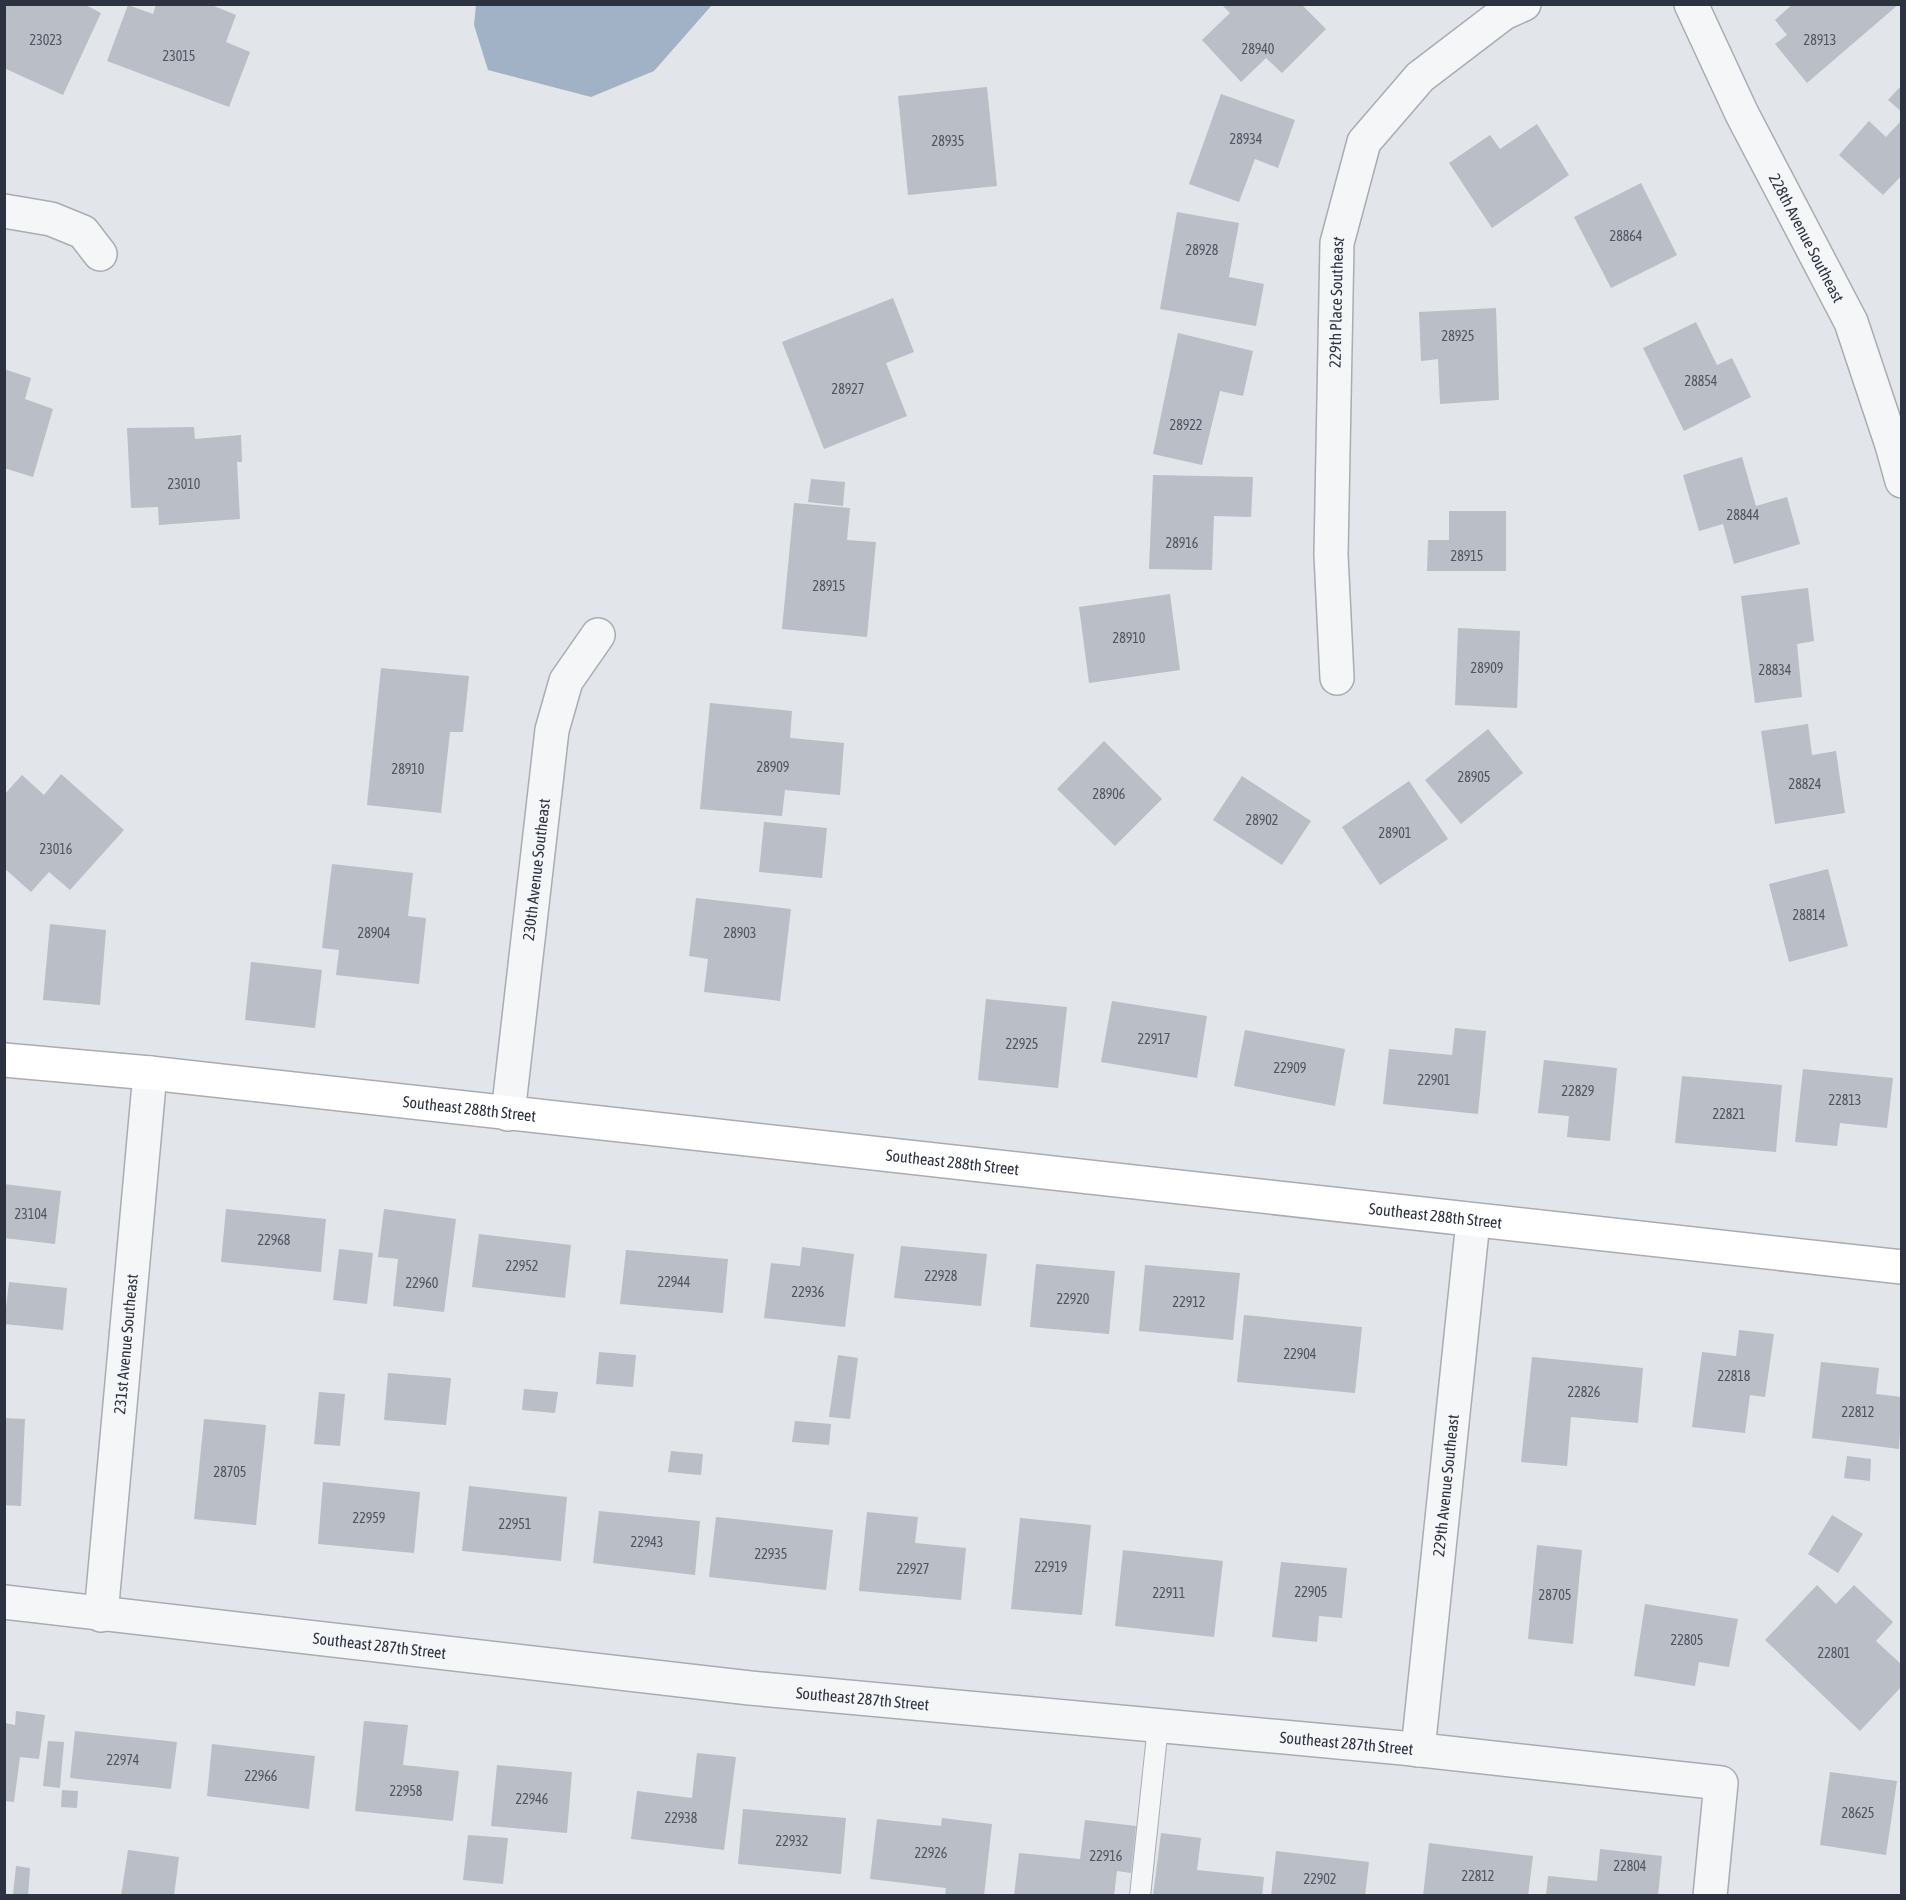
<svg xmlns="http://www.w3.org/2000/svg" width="1906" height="1900" font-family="'Asap Condensed',sans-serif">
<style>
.water{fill:#a1b1c6}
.building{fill:#babec6}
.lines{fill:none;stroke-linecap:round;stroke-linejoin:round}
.lane-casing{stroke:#a8acb3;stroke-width:22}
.street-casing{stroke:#a8acb3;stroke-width:36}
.secondary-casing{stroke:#a8acb3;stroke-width:36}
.lane{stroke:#f5f6f8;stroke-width:20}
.street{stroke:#f5f6f8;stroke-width:33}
.secondary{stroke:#fff;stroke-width:33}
.labels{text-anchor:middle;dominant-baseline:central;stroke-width:5;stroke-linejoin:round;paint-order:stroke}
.number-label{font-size:14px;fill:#505562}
.street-label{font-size:16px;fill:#2c3240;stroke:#f2f4f7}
</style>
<rect width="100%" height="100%" fill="#e2e5e9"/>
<!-- water -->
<path class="water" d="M476,5V4L712,5L654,71L591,97L488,70L474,25Z"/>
<!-- building -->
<path class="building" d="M4,4H84L101,13L63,95L4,68Z
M156,4H209L236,15L226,42L250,52L229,107L107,61L128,5L153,14Z
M1793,4H1899L1807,83L1775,44L1787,35L1775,20Z
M1222,5H1302L1326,29L1282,73L1266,58L1241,82L1202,40L1230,13Z
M1902,85V112L1888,100Z
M987,87L997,186L908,195L898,96Z
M1221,94L1295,120L1278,168L1255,159L1239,202L1189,184Z
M1902,120V175L1883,195L1839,155L1869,121L1886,137Z
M1537,124L1569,175L1492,228L1449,163L1490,135L1500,149Z
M1641,183L1677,255L1611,288L1574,217Z
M1177,212L1239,223L1229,277L1264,284L1256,326L1160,309Z
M893,298L914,352L886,363L907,416L824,449L782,342Z
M1496,308L1499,400L1440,404L1438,359L1421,361L1419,312Z
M1696,322L1717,365L1732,358L1751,397L1684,431L1643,348Z
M1178,333L1253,351L1243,396L1220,391L1202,465L1153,454Z
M4,369L31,378L25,399L53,409L33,477L4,468Z
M194,427L195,439L241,435L242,462H237L240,519L159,525L158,507L131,508L127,428Z
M1742,457L1756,506L1787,497L1800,544L1734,564L1723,524L1699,531L1683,475Z
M1153,475L1253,477L1251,517L1214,516L1212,570L1149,569Z
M811,479L845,482L843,506L808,502Z
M794,503L850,508L847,540L876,542L867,637L782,629Z
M1449,511H1506V571H1427L1428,540H1449Z
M1808,588L1814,641L1797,644L1802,697L1755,703L1741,596Z
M1170,594L1180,670L1089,683L1079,607Z
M1458,628L1520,631L1517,708L1455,705Z
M381,668L469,676L463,732H450L441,813L367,805Z
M710,703L792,711L790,738L844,743L840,795L785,790L782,816L700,809Z
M1808,724L1812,755L1836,751L1845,813L1775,824L1761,731Z
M1488,729L1523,773L1461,824L1425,780Z
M1104,741L1162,799L1115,846L1057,789Z
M61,774L124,830L70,890L49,872L31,892L4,868V795L22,775L44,795Z
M1242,776L1311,821L1282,865L1213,820Z
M1409,781L1448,839L1380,885L1342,827Z
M764,822L827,828L822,878L759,872Z
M332,864L413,873L408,916L426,918L419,984L336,975L339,950L322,948Z
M1828,869L1848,946L1789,962L1769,884Z
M696,898L791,909L780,1001L704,992L708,959L689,956Z
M50,924L106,930L100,1005L43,1000Z
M251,962L322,970L315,1028L245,1020Z
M986,999L1067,1007L1058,1088L978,1080Z
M1112,1001L1207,1016L1197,1078L1101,1062Z
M1455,1028L1486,1031L1478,1114L1383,1104L1389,1049L1452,1055Z
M1245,1030L1345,1049L1335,1106L1234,1086Z
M1544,1060L1617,1068L1610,1141L1567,1137L1569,1116L1538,1113Z
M1803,1069L1893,1078L1887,1128L1840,1123L1837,1146L1795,1142Z
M1682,1076L1782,1085L1776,1152L1675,1143Z
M4,1184L61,1191L55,1244L4,1238Z
M226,1209L326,1219L321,1272L221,1262Z
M384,1209L456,1219L444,1312L393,1306L398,1259L378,1257Z
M479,1234L571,1245L565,1298L472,1287Z
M901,1246L987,1254L981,1306L894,1298Z
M802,1247L854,1254L845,1327L764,1318L771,1263L800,1266Z
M339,1249L373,1253L367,1304L333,1300Z
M626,1250L728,1259L723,1313L620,1304Z
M1036,1264L1115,1271L1109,1334L1030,1327Z
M1145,1265L1240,1273L1233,1340L1139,1331Z
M9,1282L67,1288L63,1330L4,1324Z
M1244,1315L1362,1327L1355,1393L1237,1382Z
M1739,1330L1774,1334L1765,1397L1750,1395L1745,1433L1692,1427L1702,1352L1736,1356Z
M599,1352L636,1355L633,1387L596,1384Z
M838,1355L858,1358L850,1419L829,1417Z
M1532,1357L1643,1368L1638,1423L1571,1417L1567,1466L1521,1462Z
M1821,1362L1879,1368L1876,1394L1902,1397L1899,1449L1812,1438Z
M388,1373L451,1378L446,1425L384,1420Z
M524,1389L558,1392L555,1413L522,1410Z
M319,1392L345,1394L340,1446L314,1444Z
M4,1418L25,1419L21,1506L4,1505Z
M204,1419L266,1425L256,1525L194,1519Z
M795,1421L831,1424L829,1445L792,1442Z
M671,1451L703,1454L701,1475L668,1472Z
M1847,1456L1871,1459L1870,1481L1844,1478Z
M323,1482L420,1492L414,1553L318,1544Z
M469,1486L567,1497L561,1561L462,1551Z
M599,1511L700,1521L695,1575L593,1563Z
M867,1512L918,1517L915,1543L966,1548L961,1600L859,1591Z
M1832,1515L1863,1534L1838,1573L1808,1554Z
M716,1517L833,1530L826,1590L709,1577Z
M1020,1518L1091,1525L1082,1615L1011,1609Z
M1537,1545L1582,1550L1573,1644L1528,1639Z
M1123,1550L1223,1561L1214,1637L1115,1626Z
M1281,1562L1347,1568L1342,1618L1319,1616L1317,1642L1272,1637Z
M1817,1585L1836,1604L1854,1585L1893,1622L1876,1641L1902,1665V1686L1860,1731L1765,1640Z
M1645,1604L1738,1619L1729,1667L1699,1662L1695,1686L1634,1676Z
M16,1711L45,1715L39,1759L20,1757L14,1802L5,1801V1723L15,1725Z
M364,1721L408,1725L403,1765L459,1771L453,1821L355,1811Z
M75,1731L177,1742L171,1789L70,1778Z
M48,1741L64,1742L60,1788L43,1786Z
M212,1744L315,1756L309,1809L207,1796Z
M697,1753L736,1757L724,1850L631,1839L637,1791L692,1798Z
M497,1765L572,1772L567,1833L491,1826Z
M1830,1772L1897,1781L1886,1855L1820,1845Z
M62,1790L78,1791L77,1808L61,1807Z
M743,1809L846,1818L841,1874L738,1864Z
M942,1818L992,1824L984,1896H945L946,1888L870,1879L877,1819L941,1826Z
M1085,1820L1136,1826L1131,1873L1117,1871L1114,1896H1014L1019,1853L1080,1859Z
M1161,1833L1201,1838L1197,1870L1264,1877L1262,1896H1153Z
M468,1835L508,1838L503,1884L463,1880Z
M1429,1843L1533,1856L1528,1896H1423Z
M1600,1849L1662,1856L1658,1896H1546L1548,1876L1597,1881Z
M128,1850L179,1857L174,1896H121Z
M1276,1851L1369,1862L1365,1896H1271Z
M16,1866L30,1868L28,1896L13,1895Z"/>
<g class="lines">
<!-- lane casing -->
<g class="lane-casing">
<path id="lane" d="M1140,1896L1158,1726"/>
</g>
<!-- street casing -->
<g class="street-casing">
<g id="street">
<path id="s1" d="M1691,4L1742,114L1851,322L1892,445L1902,481"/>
<path d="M4,211L51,219L83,232L100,254"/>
<path id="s2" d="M1337,678L1331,555L1337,243L1364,142L1420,77L1504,13L1524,4"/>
<path id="s3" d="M508,1114L552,730L566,681L598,635"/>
<path id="s4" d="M4,1602L750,1688L1403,1748L1721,1783L1710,1896"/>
<path id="s5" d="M101,1615L150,1073"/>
<path id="s6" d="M1418,1750L1473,1221"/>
</g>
</g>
<!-- secondary casing -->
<g class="secondary-casing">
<g id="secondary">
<path id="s7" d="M4,1060L150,1073L1902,1267"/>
</g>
</g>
<!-- lane -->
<use href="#lane" class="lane"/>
<!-- street -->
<use href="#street" class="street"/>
<!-- secondary -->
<use href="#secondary" class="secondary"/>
</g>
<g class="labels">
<!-- number labels -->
<g class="number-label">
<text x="46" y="40">23023</text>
<text x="1820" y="40">28913</text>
<text x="1258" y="49">28940</text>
<text x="179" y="56">23015</text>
<text x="1246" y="139">28934</text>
<text x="948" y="141">28935</text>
<text x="1626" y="236">28864</text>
<text x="1202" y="250">28928</text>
<text x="1458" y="336">28925</text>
<text x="1701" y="381">28854</text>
<text x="848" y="389">28927</text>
<text x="1186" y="425">28922</text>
<text x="184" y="484">23010</text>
<text x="1743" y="515">28844</text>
<text x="1182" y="543">28916</text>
<text x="1467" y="556">28915</text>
<text x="829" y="586">28915</text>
<text x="1129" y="638">28910</text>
<text x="1487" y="668">28909</text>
<text x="1775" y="670">28834</text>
<text x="773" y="767">28909</text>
<text x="408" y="769">28910</text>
<text x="1474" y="777">28905</text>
<text x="1805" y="784">28824</text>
<text x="1109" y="794">28906</text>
<text x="1262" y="820">28902</text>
<text x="1395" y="833">28901</text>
<text x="56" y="849">23016</text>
<text x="1809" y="915">28814</text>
<text x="374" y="933">28904</text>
<text x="740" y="933">28903</text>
<text x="1154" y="1039">22917</text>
<text x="1022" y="1044">22925</text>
<text x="1290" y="1068">22909</text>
<text x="1434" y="1080">22901</text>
<text x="1578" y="1091">22829</text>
<text x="1845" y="1100">22813</text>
<text x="1729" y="1114">22821</text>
<text x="31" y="1214">23104</text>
<text x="274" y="1240">22968</text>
<text x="522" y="1266">22952</text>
<text x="941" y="1276">22928</text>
<text x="674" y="1282">22944</text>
<text x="422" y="1283">22960</text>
<text x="808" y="1292">22936</text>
<text x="1073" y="1299">22920</text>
<text x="1189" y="1302">22912</text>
<text x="1300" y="1354">22904</text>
<text x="1734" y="1376">22818</text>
<text x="1584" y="1392">22826</text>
<text x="1858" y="1412">22812</text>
<text x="230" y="1472">28705</text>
<text x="369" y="1518">22959</text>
<text x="515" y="1524">22951</text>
<text x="647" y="1542">22943</text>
<text x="771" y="1554">22935</text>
<text x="1051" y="1567">22919</text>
<text x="913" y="1569">22927</text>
<text x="1311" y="1592">22905</text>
<text x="1169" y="1593">22911</text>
<text x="1555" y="1595">28705</text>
<text x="1687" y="1640">22805</text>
<text x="1834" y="1653">22801</text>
<text x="123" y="1760">22974</text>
<text x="261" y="1776">22966</text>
<text x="406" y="1791">22958</text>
<text x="532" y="1799">22946</text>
<text x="1858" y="1813">28625</text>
<text x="681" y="1818">22938</text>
<text x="792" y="1841">22932</text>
<text x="931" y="1853">22926</text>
<text x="1106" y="1856">22916</text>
<text x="1630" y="1866">22804</text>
<text x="1478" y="1876">22812</text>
<text x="1320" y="1879">22902</text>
</g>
<!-- street labels -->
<g class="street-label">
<text stroke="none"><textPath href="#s1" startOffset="261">228th Avenue Southeast</textPath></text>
<text stroke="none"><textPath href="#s2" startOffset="376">229th Place Southeast</textPath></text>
<text stroke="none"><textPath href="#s3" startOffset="246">230th Avenue Southeast</textPath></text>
<text stroke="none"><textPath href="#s7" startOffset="468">Southeast 288th Street</textPath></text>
<text stroke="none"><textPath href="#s7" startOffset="954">Southeast 288th Street</textPath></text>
<text stroke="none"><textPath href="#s7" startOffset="1440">Southeast 288th Street</textPath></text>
<text stroke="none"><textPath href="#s5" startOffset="272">231st Avenue Southeast</textPath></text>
<text stroke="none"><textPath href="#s6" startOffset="266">229th Avenue Southeast</textPath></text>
<text stroke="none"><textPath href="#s4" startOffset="378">Southeast 287th Street</textPath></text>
<text stroke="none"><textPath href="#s4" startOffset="864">Southeast 287th Street</textPath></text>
<text stroke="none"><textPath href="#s4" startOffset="1350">Southeast 287th Street</textPath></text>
</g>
</g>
<!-- border -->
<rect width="1906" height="1900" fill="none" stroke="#2c3240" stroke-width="12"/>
</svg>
